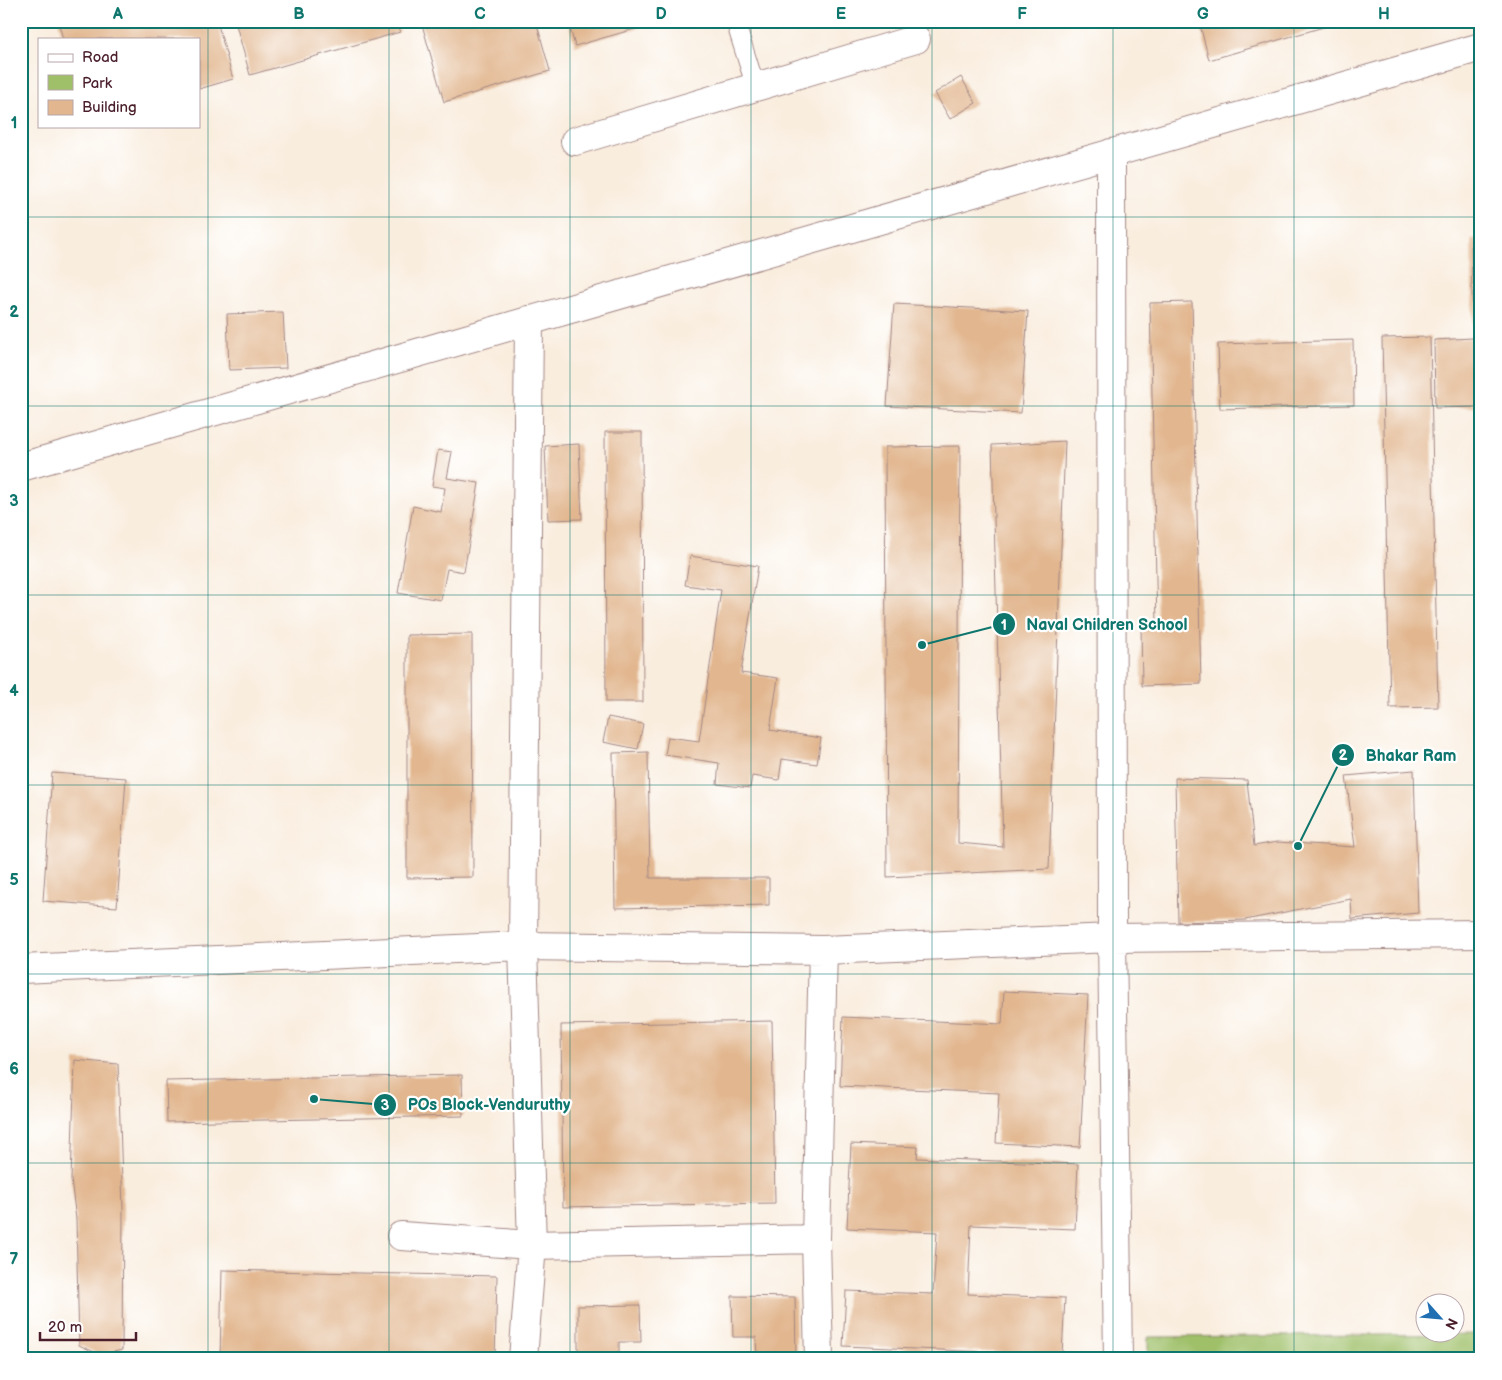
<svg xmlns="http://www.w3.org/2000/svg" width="1502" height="1380" font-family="'Balsamiq Sans',sans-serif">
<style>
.green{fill:#9fc069;stroke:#74704a}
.building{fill:#e2b790}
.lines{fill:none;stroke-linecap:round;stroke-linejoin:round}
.lane-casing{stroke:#a28684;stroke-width:20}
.street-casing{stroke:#a28684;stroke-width:30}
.lane{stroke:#fff;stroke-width:18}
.street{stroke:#fff;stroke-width:28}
.grid{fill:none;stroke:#0f766e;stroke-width:1;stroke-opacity:0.55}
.leader{fill:none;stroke:#0f766e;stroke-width:2}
.callout-dot{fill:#0f766e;stroke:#fff;stroke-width:2}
.mark-label{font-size:15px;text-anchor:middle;font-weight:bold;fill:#fff}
.callout-label{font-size:16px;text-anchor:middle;font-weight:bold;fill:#0f766e;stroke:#fff;stroke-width:4.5;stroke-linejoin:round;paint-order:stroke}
.neatline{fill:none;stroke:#0f766e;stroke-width:2}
.grid-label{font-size:16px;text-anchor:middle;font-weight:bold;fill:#0f766e}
</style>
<rect width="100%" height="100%" fill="#fff"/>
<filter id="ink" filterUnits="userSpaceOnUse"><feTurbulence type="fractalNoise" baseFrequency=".02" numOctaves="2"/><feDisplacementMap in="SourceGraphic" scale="10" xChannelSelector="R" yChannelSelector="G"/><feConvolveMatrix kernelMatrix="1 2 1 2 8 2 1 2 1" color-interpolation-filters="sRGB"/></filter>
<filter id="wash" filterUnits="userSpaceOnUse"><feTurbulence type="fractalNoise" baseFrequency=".0096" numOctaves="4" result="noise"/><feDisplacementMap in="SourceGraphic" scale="20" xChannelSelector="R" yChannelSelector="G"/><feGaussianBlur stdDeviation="1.12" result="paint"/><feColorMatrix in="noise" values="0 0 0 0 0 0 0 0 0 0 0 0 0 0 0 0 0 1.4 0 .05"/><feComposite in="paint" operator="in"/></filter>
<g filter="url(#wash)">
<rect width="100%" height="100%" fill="#f9edde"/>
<!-- green -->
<path class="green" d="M1481,1334V1359H1148V1337Z"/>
<g id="blocks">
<!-- building -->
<path class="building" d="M58,21H217L233,79L199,89V39H63Z
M235,21H397L400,32L250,75Z
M421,21H536L550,71L444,102Z
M568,21H659V22L575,46Z
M1199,21H1341V22L1209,60Z
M961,77L976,103L950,119L935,93Z
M1481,238V407L1435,408L1434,340L1473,338L1471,239Z
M1192,302L1201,684L1142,686L1141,625H1157L1150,303Z
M894,304L1028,311L1021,413L887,406Z
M283,312L286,368L229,370L227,314Z
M1430,337L1438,707L1390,708L1382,338Z
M1353,340L1354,405L1220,409L1218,344Z
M605,432H642L643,702H606Z
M1065,441L1049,869L887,877L885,447L960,446L958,843L1003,847L992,445Z
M579,444L582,519L548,520L545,446Z
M438,450L452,452L447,478L479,483L464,572L447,569L441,600L398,593L413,506L441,512L445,488L432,486Z
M690,556L758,566L741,673L778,678L770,730L821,738L817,764L782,759L779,780L752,776L750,788L717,784L719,763L665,755L668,737L699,741L721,590L685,585Z
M472,634L473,877L407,878V635Z
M608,717L643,724L638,749L603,742Z
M648,752L650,878H769V905L615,908L613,753Z
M1414,770L1418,913L1352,919L1351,899L1245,920L1178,922L1175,778L1247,780L1254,846L1277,842L1355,847L1346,776Z
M52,773L126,778L117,907L43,901Z
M1004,991L1088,995L1080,1147L996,1143L999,1093L840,1086L843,1017L1002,1024Z
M772,1021L775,1203L563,1207L561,1025Z
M75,1060L118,1064L123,1210L122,1350L101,1355L79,1345L76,1219L71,1180Z
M462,1075L463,1116L167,1122L166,1081Z
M851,1144L918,1147L917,1158L1078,1164L1075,1229L971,1225L968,1294L1065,1298L1062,1355L843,1346L846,1291L933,1294L937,1232L847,1228Z
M222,1270L497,1276L495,1359H220Z
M732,1296L795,1297L796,1359H757L756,1337H733Z
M640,1305L641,1342H619V1359H578V1306Z"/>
</g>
</g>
<g filter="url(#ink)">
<use href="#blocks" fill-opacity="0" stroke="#a28684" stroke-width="1"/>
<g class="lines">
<!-- lane casing -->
<g class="lane-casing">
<path id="lane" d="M735,21L756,88"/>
</g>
<!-- street casing -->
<g class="street-casing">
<path id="street" d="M575,141L916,39
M1111,153L1112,938L1118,1359
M21,467L1481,47
M21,969L523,946L823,950L1112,938L1481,934
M401,1236L532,1245L816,1239
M523,1359L532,1245L523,946L529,320
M819,1359L816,1239L823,950"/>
</g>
<!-- lane -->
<use href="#lane" class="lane"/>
<!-- street -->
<use href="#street" class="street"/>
</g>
</g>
<!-- grid -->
<path class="grid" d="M208,21V1359M389,21V1359M570,21V1359M751,21V1359M932,21V1359M1113,21V1359M1294,21V1359M21,217H1481M21,406H1481M21,595H1481M21,785H1481M21,974H1481M21,1163H1481"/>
<!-- callouts -->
<path class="leader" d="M922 645L1004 624M1298 846L1343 755M314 1099L385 1105"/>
<g class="callout-dot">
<circle cx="922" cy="645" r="5"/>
<circle cx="1298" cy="846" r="5"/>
<circle cx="314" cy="1099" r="5"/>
<circle cx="1004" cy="624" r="12"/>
<circle cx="1343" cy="755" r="12"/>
<circle cx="385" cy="1105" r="12"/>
</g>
<g class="mark-label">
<text x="1004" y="630">1</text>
<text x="1343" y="760">2</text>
<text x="385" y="1110">3</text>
</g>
<g class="callout-label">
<text x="1107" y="630">Naval Children School</text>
<text x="1411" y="761">Bhakar Ram</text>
<text x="489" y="1110">POs Block-Venduruthy</text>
</g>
<!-- margin -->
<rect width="1502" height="1380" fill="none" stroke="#fff" stroke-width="55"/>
<!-- legend -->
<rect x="38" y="38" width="162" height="90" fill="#ffffff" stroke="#b7a5aa"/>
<rect x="48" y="54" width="25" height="8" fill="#ffffff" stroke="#b7a5aa"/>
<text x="82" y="62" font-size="15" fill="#4a1f2b">Road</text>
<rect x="48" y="75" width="25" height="15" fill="#9fc069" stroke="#b7a5aa"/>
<text x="82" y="88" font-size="15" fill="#4a1f2b">Park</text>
<rect x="48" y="100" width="25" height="15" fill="#e2b790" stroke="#b7a5aa"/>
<text x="82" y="112" font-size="15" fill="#4a1f2b">Building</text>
<!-- north arrow -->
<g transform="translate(1440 1318) rotate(117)"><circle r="24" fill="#ffffff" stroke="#b7a5aa"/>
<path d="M0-4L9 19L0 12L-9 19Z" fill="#1f6fb2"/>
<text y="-8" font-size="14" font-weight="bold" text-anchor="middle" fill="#4a1f2b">N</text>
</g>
<!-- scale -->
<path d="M40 1332v8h96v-8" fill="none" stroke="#4a1f2b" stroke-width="2.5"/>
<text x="48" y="1332" font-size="15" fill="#4a1f2b" stroke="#ffffff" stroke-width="4" paint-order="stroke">20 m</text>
<rect x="28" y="28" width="1446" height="1324" class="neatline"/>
<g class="grid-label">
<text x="118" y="19">A</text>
<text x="299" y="19">B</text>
<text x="480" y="19">C</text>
<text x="661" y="19">D</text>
<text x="841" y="19">E</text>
<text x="1022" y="19">F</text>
<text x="1203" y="19">G</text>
<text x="1384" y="19">H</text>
<text x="14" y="128">1</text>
<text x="14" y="317">2</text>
<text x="14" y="506">3</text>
<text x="14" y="696">4</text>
<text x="14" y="885">5</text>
<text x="14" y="1074">6</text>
<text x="14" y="1264">7</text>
</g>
</svg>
